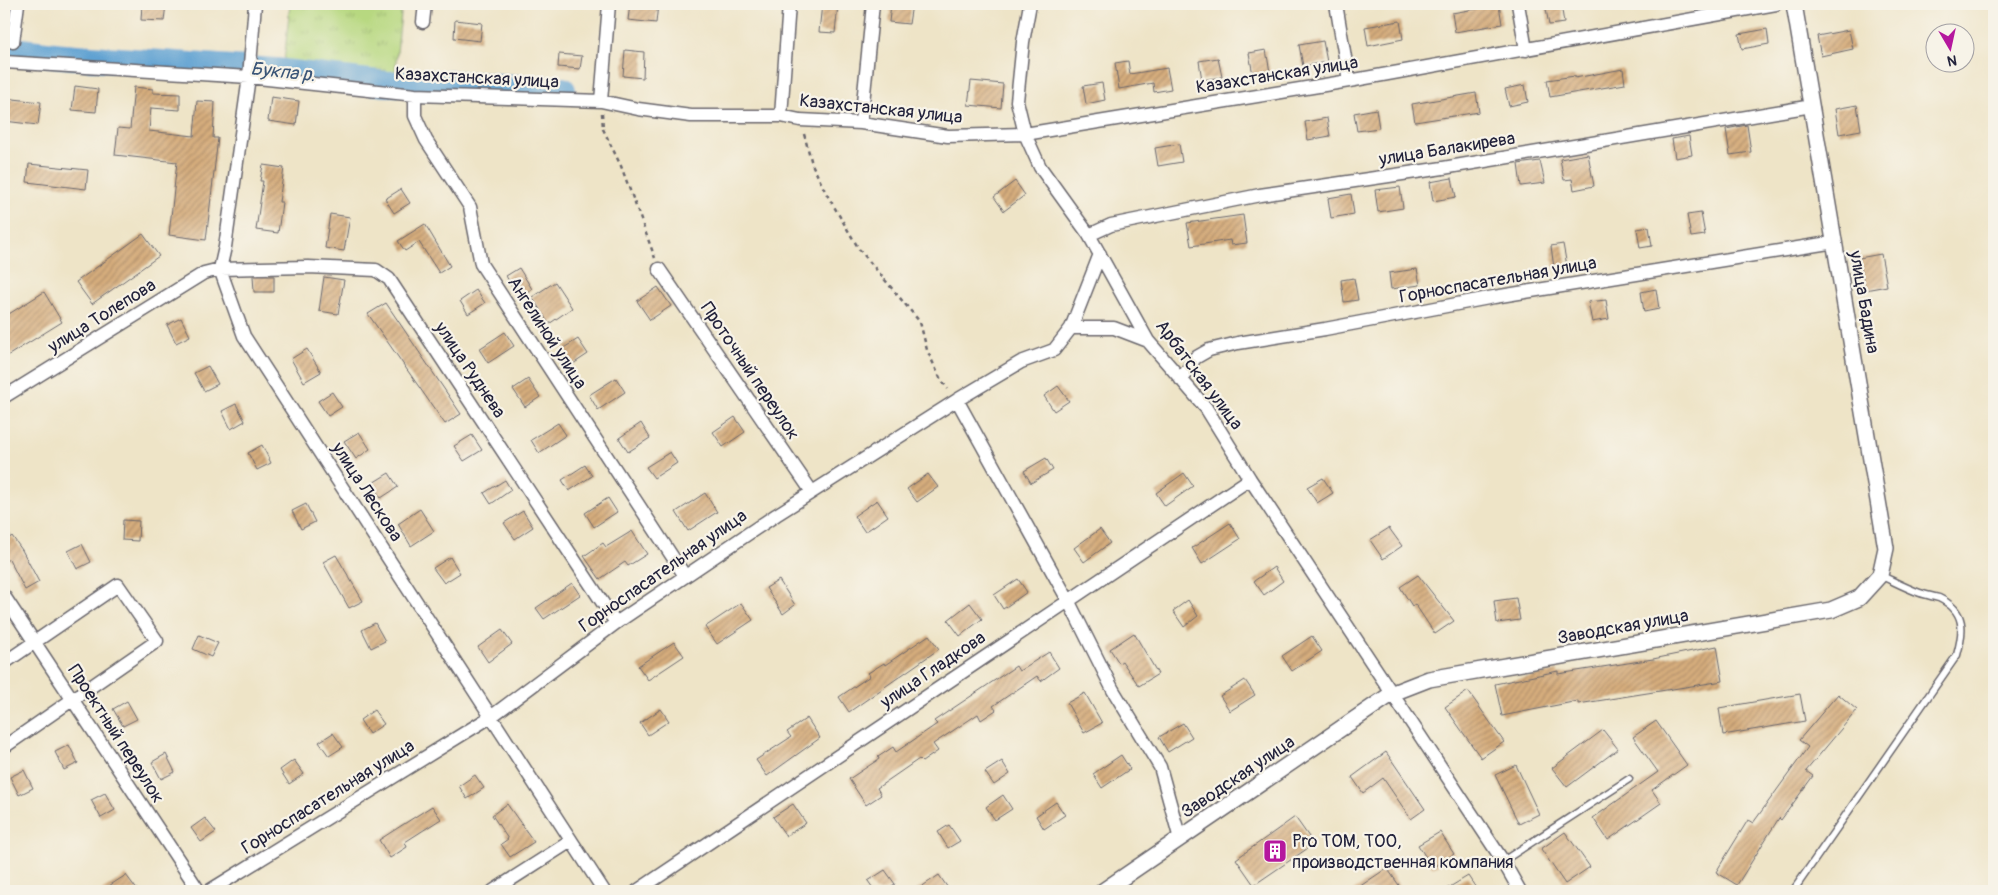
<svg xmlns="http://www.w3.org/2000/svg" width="1998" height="895" font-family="Pangolin,sans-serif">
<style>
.grass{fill:url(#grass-tufts);stroke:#6c7d5e}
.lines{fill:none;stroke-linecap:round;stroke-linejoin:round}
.river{stroke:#5ea1d2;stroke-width:26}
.building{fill:url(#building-hatch)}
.service-casing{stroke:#69666c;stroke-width:9}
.minor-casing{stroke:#69666c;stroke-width:15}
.tertiary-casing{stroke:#69666c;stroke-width:18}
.path{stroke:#69666c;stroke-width:2.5;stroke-dasharray:4 4;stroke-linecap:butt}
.service{stroke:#fff;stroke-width:6}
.minor{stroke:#fff;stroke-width:12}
.tertiary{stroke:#fff;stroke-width:15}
.labels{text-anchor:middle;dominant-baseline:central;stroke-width:4.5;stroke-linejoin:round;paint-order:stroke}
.street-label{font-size:18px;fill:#22223b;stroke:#f7f3e8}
.poi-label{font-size:18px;fill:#22223b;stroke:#f7f3e8;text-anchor:start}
.water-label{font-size:19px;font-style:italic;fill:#3a5577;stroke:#f7f3e8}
</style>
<defs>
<pattern id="grass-tufts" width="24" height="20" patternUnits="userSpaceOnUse" patternTransform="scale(1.25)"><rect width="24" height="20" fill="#b7d880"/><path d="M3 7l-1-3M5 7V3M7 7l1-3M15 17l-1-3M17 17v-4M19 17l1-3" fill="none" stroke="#9db970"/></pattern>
<pattern id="building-hatch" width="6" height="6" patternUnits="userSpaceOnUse" patternTransform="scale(1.25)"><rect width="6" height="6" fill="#d6ad7d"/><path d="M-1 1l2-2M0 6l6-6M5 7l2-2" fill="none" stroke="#ad8c68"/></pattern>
</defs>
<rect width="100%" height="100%" fill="#f7f3e8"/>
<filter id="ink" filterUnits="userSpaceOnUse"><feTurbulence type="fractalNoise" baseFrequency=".02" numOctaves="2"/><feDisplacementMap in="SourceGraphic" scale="10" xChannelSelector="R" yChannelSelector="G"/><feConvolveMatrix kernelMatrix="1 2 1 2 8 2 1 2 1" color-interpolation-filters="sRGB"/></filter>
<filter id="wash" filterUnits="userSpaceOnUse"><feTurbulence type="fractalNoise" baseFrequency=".0096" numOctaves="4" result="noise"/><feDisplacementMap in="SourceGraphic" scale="20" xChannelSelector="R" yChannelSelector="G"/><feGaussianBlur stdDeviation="1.12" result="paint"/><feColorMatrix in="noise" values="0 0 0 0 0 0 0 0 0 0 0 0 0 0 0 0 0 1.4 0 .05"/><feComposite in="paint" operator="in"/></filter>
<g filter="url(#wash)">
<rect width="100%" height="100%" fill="#eee4c7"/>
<!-- grass -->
<path class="grass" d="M290,4H402L395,72L284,62Z"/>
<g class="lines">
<!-- river -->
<path class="river" d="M4,49L63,56L276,71L386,84L449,83L563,90"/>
</g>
<g id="blocks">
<!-- building -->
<path class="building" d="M142,4H166L164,21L141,20Z
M630,4H658L656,23L628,20Z
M822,4L838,5L835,33L819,32Z
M891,4H912L909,24L889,22Z
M1545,4H1561L1564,23L1549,25Z
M1499,5L1502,24L1455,32L1452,13Z
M455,20L482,23L480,41L454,38Z
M1400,21L1403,39L1368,46L1365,27Z
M1767,29L1769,44L1742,49L1739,34Z
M1849,30L1853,49L1821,56L1817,36Z
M1323,41L1327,62L1303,66L1299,45Z
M625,50L644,52L643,78L623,76Z
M1266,50L1270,72L1253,75L1249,53Z
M559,54L582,56L580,69L558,67Z
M1218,58L1222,77L1202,80L1199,61Z
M1128,61L1130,74L1167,68L1171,89L1154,92L1153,83L1119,89L1115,63Z
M1623,69L1625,84L1550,97L1547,80L1575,76V78Z
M971,81L1003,84L1001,108L968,105Z
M1102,83L1105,100L1086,104L1083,86Z
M1525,85L1528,102L1509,106L1505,89Z
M75,86L98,89L96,112L72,110Z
M134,87L153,89V93L180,94V110L151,108L149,131L194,136L197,101L215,102L213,138H218L206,240L169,235L177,162L115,155L118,128L130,129Z
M1476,93L1479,112L1415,122L1412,104Z
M271,97L299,101L296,125L268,121Z
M4,98L41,102L38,125L4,121Z
M1857,105L1861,130L1839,134L1835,109Z
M1376,109L1379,128L1357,131L1354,113Z
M1327,118L1330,136L1308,140L1305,122Z
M1747,125L1751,152L1730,155L1726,129Z
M1689,136L1692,155L1675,158L1672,139Z
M1179,144L1182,162L1158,166L1155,148Z
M1588,154L1594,186L1574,190L1572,179L1564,180L1560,159Z
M1540,161L1545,183L1521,186L1518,164Z
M29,164L88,170L86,189L27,182Z
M263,165L284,168L279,202H282L278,233L256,230L263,181H260Z
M1452,178L1456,197L1433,201L1430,182Z
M1015,181L1025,195L1004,211L994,197Z
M1400,187L1403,208L1378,212L1375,190Z
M401,189L410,203L394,213L385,199Z
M1351,194L1354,214L1331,218L1328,198Z
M1701,213L1705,235L1691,237L1687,215Z
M330,214L350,217L344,251L325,248Z
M1243,215L1247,243L1231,245L1230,240L1191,246L1187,223Z
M425,224L450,266L439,273L419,242L405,251L398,241Z
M1649,227L1652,246L1640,248L1637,229Z
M143,234L159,256L92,304L76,282Z
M1563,244L1567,266L1554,268L1551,246Z
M1881,254L1887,286L1865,290L1859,258Z
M519,268L532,289L519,297L506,276Z
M1417,269L1420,285L1391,289L1389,273Z
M253,276H274V292H254Z
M324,277L344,280L338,314L319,311Z
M1354,278L1358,300L1344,302L1341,280Z
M555,282L572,308L549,324L532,297Z
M658,287L671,306L650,320L637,301Z
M1656,289L1659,309L1644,312L1641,292Z
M476,290L485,303L468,314L460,301Z
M44,292L62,322L4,358V317Z
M1606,300L1609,319L1592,322L1588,302Z
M386,303L461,414L445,424L368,314Z
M181,318L190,336L176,343L167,325Z
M505,332L514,346L488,363L479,349Z
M578,339L588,354L573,364L562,349Z
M307,349L321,372L304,382L291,359Z
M208,366L218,384L204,391L194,373Z
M616,378L625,392L598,410L589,395Z
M528,379L540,397L525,407L513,389Z
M1058,386L1069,401L1054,411L1044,396Z
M332,392L342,407L328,416L318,401Z
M236,404L245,421L231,429L222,411Z
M735,417L745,432L723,447L713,432Z
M558,423L566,435L539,453L531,440Z
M641,423L650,438L628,452L619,438Z
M359,432L370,449L356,459L344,441Z
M472,435L482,450L464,461L454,446Z
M262,445L271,463L257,470L248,453Z
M670,452L677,463L654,478L646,467Z
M1046,458L1053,470L1031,483L1024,471Z
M585,465L592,476L569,491L562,480Z
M389,473L398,487L381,498L371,484Z
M1184,473L1193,486L1165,506L1156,493Z
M928,474L938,487L917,502L907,489Z
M1323,478L1333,493L1317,503L1307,487Z
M505,480L511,490L491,504L484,493Z
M705,493L717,512L688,531L676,512Z
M608,498L617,512L594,527L585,513Z
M877,500L888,516L865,532L854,516Z
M306,504L315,522L301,529L292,511Z
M420,509L434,531L411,546L398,524Z
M523,511L533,527L515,539L504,523Z
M123,520L139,521L138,541L122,540Z
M1230,523L1240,539L1202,564L1192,548Z
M1389,528L1402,546L1383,559L1370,540Z
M1100,529L1110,543L1084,562L1074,548Z
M632,531L647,554L628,566L625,562L600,579L584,556L603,543L606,547Z
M12,536L22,550L39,582L25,590L9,559L4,562V542Z
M82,544L91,562L77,569L68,551Z
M336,555L363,601L349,608L323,562Z
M450,557L460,573L444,583L433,568Z
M1274,567L1283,581L1264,595L1254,581Z
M1418,575L1454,621L1435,634L1415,604L1412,606L1400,587Z
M1018,579L1027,592L1003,609L994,595Z
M779,580L795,605L783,614L766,588Z
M572,583L580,595L544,619L536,608Z
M1516,598L1520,620L1497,623L1494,601Z
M1188,600L1198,616L1184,627L1173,611Z
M741,603L753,620L717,644L705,627Z
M970,603L982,619L960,636L948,620Z
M375,623L385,641L371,648L362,630Z
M502,630L512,644L488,662L478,647Z
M1134,633L1158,674L1139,686L1122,661L1119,663L1110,649Z
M199,635L218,643L211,657L193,649Z
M929,635L939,649L849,712L839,697L870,676L868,673L884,663L885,665Z
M1312,636L1322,651L1292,671L1282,656Z
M674,642L684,656L648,680L638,666Z
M1717,646L1723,681L1578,704V701L1502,716L1495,684L1558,671V674L1653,659Z
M1049,652L1059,668L1041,681L1037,676L993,706L996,710L981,720L978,714L933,744L938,751L922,762L919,759L877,788L881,795L866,805L849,779L879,759L878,757L893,747L896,752L937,724L934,721L1016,666L1019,671Z
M1245,680L1255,695L1230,711L1220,696Z
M1468,691L1504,742L1481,758L1445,707Z
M1085,693L1102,723L1084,733L1067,703Z
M1800,694L1805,721L1723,735L1719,708Z
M1838,694L1857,710L1806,771L1813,776L1781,820L1779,818L1737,885L1716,872L1748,820L1753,823L1808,747L1799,740Z
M127,701L137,719L123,726L113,709Z
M661,709L669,721L648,735L640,723Z
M374,710L384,724L369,734L360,720Z
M807,718L820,738L767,776L756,760L791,737L787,732Z
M1656,721L1687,765L1652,790L1661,803L1608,840L1593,818L1658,772L1633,737Z
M1183,723L1192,737L1168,752L1159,737Z
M1603,730L1618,749L1567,787L1552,768Z
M333,733L343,747L329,756L319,742Z
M69,745L78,763L64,770L55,752Z
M1386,752L1425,809L1411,819L1383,778L1363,793L1352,777Z
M166,754L175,772L161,779L152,762Z
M1121,755L1130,769L1102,788L1093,774Z
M294,760L304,774L289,784L280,770Z
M1002,761L1010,774L994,785L985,772Z
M1516,765L1539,814L1519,824L1495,775Z
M24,770L33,788L19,795L10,777Z
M475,775L484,788L467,799L459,786Z
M105,793L115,810L101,818L91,800Z
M1003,795L1012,809L995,820L986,807Z
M1056,802L1065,815L1044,829L1036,816Z
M507,804L534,842L510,857L501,844L508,839L492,815Z
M793,804L806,823L786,836L773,817Z
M432,806L441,819L405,842L407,847L390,858L379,840Z
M1295,817L1314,844L1254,885L1236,859Z
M205,818L216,832L201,842L191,828Z
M949,825L960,841L948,848L938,832Z
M1440,832L1454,854L1433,868L1418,845Z
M1565,832L1590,867L1565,884L1541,849Z
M1387,868L1403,891H1353Z
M885,870L895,884L884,891H875L868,881Z
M126,875L138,891H101Z
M939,875L950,891H915Z
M1468,876L1478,891H1443Z"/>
</g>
</g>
<g filter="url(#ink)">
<use href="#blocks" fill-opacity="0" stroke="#69666c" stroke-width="1"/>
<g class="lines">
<!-- service casing -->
<g class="service-casing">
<path id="service" d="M1503,861L1629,779
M1793,891L1957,655C1964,630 1966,611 1939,598C1932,596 1926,595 1920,593C1906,588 1893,581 1880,575"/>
</g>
<!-- minor casing -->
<g class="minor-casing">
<path id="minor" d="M255,4L249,77L225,247L220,269L244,336L604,891
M1030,4L1023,42L1017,101L1025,134L1040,167L1089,235L1148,341L1206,408L1250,479L1503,861L1520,891
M1336,4L1349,81
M1518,4L1526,50
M423,22L425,4
M13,42L18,4
M4,62L249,77L415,95L601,101L638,109L691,116H781L800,120L861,123L948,136L1025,134L1349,81L1776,4
M415,95V116L426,140L470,207L481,264L685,576
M601,101L609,4
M781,116L789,4
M861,123L873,4
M1089,235L1111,225L1260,195L1443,168L1812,106
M659,269L812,492
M1071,328L1100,254
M1181,380L1195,358L1209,350L1238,343L1325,329L1494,297L1835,242
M4,397L204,273L220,269L308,267L376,270L389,279L616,623
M957,400L1068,600L1113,690L1160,767L1180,839
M4,596L199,891
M4,663L118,585L157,641L4,747
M209,891L492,716L616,623L776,515L957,400L1021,362L1054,350L1071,328H1114L1148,341
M493,891L571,841
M637,891L1250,479"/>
</g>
<!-- tertiary casing -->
<g class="tertiary-casing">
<path id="tertiary" d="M1103,891L1393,693L1429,679L1831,610L1859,598L1880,575L1886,548L1794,4"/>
</g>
<!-- path -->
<path class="path" d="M602,113L603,129L621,166L655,258
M804,134L812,164L826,193L859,249L920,322L927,350L941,380L948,389"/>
<!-- service -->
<use href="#service" class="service"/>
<!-- minor -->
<use href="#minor" class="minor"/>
<!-- tertiary -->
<use href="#tertiary" class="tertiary"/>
</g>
</g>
<!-- icons -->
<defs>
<g id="building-square" transform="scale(1.25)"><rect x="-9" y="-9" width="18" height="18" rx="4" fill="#b5179e" stroke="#f7f3e8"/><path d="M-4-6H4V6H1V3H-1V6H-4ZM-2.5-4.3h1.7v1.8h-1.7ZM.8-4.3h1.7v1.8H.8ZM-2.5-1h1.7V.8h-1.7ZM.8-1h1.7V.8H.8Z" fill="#fff"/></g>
</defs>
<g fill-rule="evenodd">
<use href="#building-square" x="1275" y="851"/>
</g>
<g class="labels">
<!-- street labels -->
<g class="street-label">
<text transform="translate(1277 75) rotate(-9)">Казахстанская улица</text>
<text transform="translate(477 78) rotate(3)">Казахстанская улица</text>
<text transform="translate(881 109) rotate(6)">Казахстанская улица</text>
<text transform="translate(1447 149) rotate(-9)">улица Балакирева</text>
<text transform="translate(1498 280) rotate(-10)">Горноспасательная улица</text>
<text transform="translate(1864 302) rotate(80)">улица Бадина</text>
<text transform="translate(102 316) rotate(-32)">улица Толепова</text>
<text transform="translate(547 333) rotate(57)">Ангелиной улица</text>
<text transform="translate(470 370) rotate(56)">улица Руднева</text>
<text transform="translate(750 371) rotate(56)">Проточный переулок</text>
<text transform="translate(1199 375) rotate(53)">Арбатская улица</text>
<text transform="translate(367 492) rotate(57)">улица Лескова</text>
<text transform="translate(663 571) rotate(-35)">Горноспасательная улица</text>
<text transform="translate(1623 627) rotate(-10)">Заводская улица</text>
<text transform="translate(933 670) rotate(-34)">улица Гладкова</text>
<text transform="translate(116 734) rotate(57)">Проектный переулок</text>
<text transform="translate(1238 777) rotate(-34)">Заводская улица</text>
<text transform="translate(328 797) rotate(-32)">Горноспасательная улица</text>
</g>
<!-- poi labels -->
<g class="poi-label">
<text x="1292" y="841">Pro TOM, ТОО,<tspan x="1292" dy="21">производственная компания</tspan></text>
</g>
<!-- water labels -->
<g class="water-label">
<text transform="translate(283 72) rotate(6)">Букпа р.</text>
</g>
</g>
<!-- margin -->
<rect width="1998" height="895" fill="none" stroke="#f7f3e8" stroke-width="20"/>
<!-- north arrow -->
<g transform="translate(1950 48) rotate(171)"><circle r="24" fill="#f7f3e8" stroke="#a29fa3"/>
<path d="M0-4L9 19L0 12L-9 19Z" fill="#b5179e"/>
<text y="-8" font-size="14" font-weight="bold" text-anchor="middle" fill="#22223b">N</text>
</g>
</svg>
